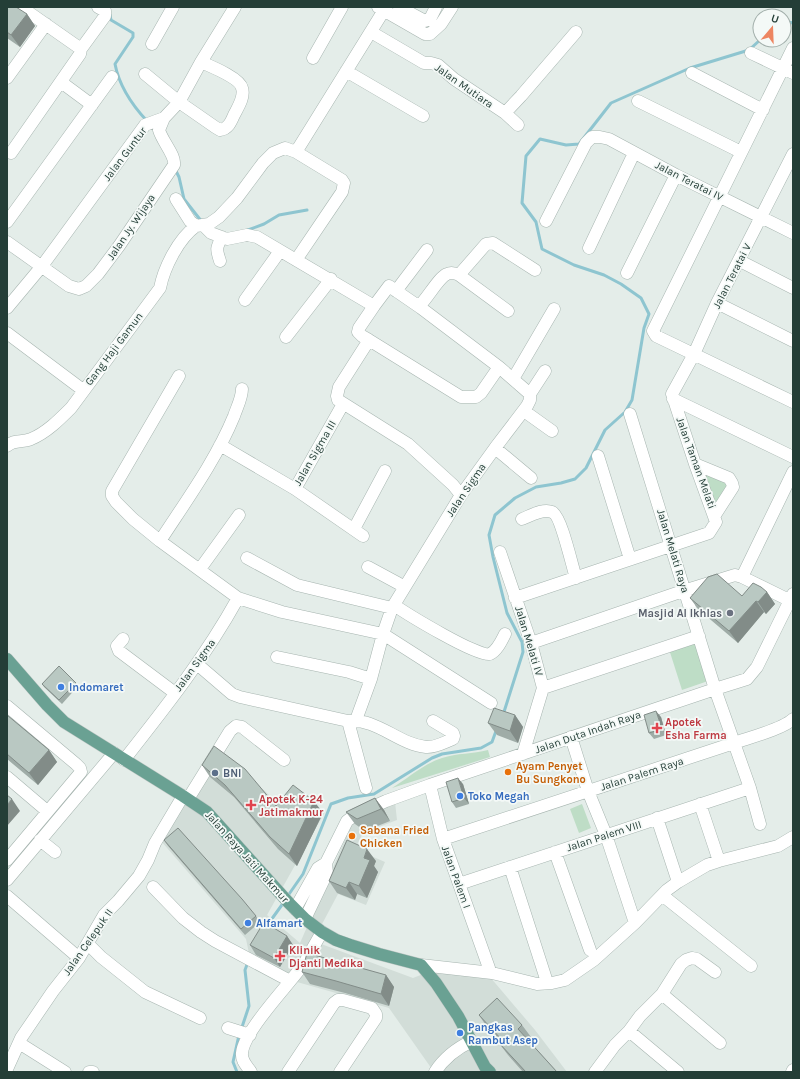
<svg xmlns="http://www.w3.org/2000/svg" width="800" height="1079" font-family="Karla,sans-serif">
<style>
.built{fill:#d2ddd8}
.green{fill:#beddc6}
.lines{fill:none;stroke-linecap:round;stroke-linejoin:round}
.stream{stroke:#8ec5d0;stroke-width:3}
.minor-casing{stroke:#a7b5b0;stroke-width:13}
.major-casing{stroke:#c2c9c7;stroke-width:13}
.minor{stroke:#fff;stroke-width:12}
.major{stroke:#6aa193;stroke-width:12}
.wall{fill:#9faca7}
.shaded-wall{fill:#828c88}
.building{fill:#b9c8c2;stroke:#828c88}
.worship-dot{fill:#6b7280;stroke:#f4f9f7;stroke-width:1.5}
.shop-dot{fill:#3f7fe0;stroke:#f4f9f7;stroke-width:1.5}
.health-dot{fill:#e0444e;stroke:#f4f9f7;stroke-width:1.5}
.food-dot{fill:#e8710a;stroke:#f4f9f7;stroke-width:1.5}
.service-dot{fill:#5c6f8a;stroke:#f4f9f7;stroke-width:1.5}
.labels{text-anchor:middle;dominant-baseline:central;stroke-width:3.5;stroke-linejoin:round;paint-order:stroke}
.street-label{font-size:11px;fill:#243e37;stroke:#f4f9f7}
.worship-label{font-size:11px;font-weight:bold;fill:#5b616d;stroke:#f4f9f7;text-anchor:end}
.shop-label{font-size:11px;font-weight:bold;fill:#366cbe;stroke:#f4f9f7;text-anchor:start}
.health-label{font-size:11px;font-weight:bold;fill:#be3a42;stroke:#f4f9f7;text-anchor:start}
.food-label{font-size:11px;font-weight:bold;fill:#c56008;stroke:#f4f9f7;text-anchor:start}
.service-label{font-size:11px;font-weight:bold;fill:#4e5e75;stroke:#f4f9f7;text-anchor:start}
</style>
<rect width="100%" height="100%" fill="#e4ede9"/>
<!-- built -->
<path class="built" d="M222,752L290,814L302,794L325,812L267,915L300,943L352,824L395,802L397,820L363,833L355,849L385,862L366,905L338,894L313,941L413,978L436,969L490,977L535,1030L567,1072H434L389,1008L297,982L250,958L246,939L161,841L179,811Z"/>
<!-- green -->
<path class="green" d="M700,469L730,483L716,511Z
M695,638L708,681L682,690L668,646Z
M488,750L490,757L392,788C407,779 425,763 442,758C457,753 473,754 488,750Z
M582,804L591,828L579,833L570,809Z"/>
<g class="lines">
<!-- stream -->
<path class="stream" d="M110,15L111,20L133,33V37L115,64C119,85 133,106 147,121
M784,21L793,23
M175,169L179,177L184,199L202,222
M248,230L264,224L279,215L307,210
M503,715L523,652L522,642L507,613L493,557L489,535L495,515L515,498L536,487L561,483L575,479L586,468L605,430L625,412L632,400L644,328L649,314L641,298L621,284L604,275L574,265L542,249L536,222L522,203L526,156L540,139L566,145L579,144L611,103L690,68L749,50L760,40
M287,897L303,874L331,804L348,798L374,794L432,758L442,754L481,748L492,742L496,731
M266,927L284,902
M241,1030L249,1006L245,970L248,962
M237,1072L233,1062L239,1035"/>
<!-- minor casing -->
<g class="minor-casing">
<path id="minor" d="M21,7L81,49
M378,7L425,34H430L441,24L452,7
M399,7L425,21L430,19L436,7
M371,32L424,63H431L438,65L454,79L505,113L521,96L576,32
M152,44L173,7
M793,48L653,331L656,336L793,402
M751,53L793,73
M313,58L342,7
M346,71L423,116
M692,73L763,110
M145,74L179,102L215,127L220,130C228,129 231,122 234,115C238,107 245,97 242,88C240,78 210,66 201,62
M7,78L46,24
M61,82L92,105
M638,101L741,152
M505,113L518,125
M296,152L386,7
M11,153L80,54L81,49L105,16V11L98,7
M176,199L190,221L196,226L209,224L219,217L237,198L263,163L273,153L285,148L296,152L342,180L344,183L342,192L296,260
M546,221L586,143L592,137H600L609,139L676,175L793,233
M7,222L112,77
M203,225L211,233L227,239L247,235L257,237L374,306L389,286L421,308L499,367L530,394V400L527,406L495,448L461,495L392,608L383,634L371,679L356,720
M7,242L69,286L79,289L86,286L98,274L119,246L174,165C176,156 162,141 159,130L164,118
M589,248L634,153
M220,261C216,249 216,248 222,237
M740,261L793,288
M627,273L676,175
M459,275L486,244L493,243L535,270
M396,291L427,250
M245,300L280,251
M717,303L793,341
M7,308L42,266L145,125L164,118L179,102L201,62L235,7
M421,308L419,306C428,298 438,278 447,274C451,272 455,273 459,275L508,311
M7,333L83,390
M286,337L331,279
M369,340L362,336L358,332L359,328L374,306
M179,376L112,491V496L116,502L133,519L160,541L238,598L282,612L383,634L491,703
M513,379L554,309
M530,394L545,371
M673,399L793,457
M524,411L552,431
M630,414L715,689L750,788L760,824
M220,445L295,489L363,536
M7,446C14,439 22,443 31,439C46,433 59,420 71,408L160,288C164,268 178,239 196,226
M495,448L531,478
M598,456L630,559
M695,464L729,478L732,483L733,487L715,515
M295,489L343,404
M461,495L453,485L408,444L338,400L337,396L339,387L369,340L461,397H476L481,393L499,367
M522,519C530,516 543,508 552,512C561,515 572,566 576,578
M354,529L385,471
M160,541C186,501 216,460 234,416C237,407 242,398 242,389
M500,552L531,643L543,688L523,754
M247,558L297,585L392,608
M368,567L405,587
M200,569L239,515
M742,577L793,472
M515,598L709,533L716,522L695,464L672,394L694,354L717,303L793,154
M394,605C407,614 479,658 490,654C497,651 502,640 505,634
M123,639L117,646L119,651L175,693
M531,643L680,592L735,575L742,577L793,602
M277,657L349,672L371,679
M197,664L232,694L240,697L348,721C377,718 398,744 426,747C435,748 445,742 453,739L454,736L453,733L433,721
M543,688L699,636
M7,706L76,764L80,768L81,772L7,860
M348,721L366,788
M571,737L588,791L606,835L635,923
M124,760C165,708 206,656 238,598
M7,777L47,811
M430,785L443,839L489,968
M188,799L230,731L236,726L242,727L284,760
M700,804L719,861
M657,818L678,882
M443,839L734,743C748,738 783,729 793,719
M40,840L55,852
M555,852L590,950
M510,867L546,979
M7,880L114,753
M459,884L750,788
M153,887L183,918L201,932L215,941L290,981
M662,895L751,966
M7,896L79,958
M295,909L318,868L326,863L347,821L355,815L386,801L430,785L715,689L747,679L757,667L793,594
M305,919L327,873L326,863
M88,944L101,957L145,992L200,1018
M421,965L492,973L537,984L552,983L565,980L594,960L635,923L667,890L678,882L707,865L719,861L778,846L793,837
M662,994L720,1043
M228,1028L250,1035
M629,1031L678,1072
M19,1043L65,1072
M7,1069L21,1038L53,991L79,958L104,915L118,901L139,876L148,860L155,843L183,796
M89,1072H93
M251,1072C247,1066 241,1061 242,1053C244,1030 291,983 305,962C311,952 316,942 322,932
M288,1072L334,1003L338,1000H343L372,1008L376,1014V1018L340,1072
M435,1072C444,1058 457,1048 472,1041
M595,1072L615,1045L629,1031L640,1016L662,994L681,964L686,960L692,958L697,959L715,972
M792,1072L793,1070"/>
</g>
<!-- major casing -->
<g class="major-casing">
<path id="major" d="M7,659L47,705L64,722L183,796L207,812L288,902L305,919L322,932L336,940L350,945L379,954L421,965L436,983L458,1016L485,1067L490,1072"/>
</g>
<!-- minor -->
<use href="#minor" class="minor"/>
<!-- major -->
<use href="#major" class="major"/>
</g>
<!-- wall -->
<path class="wall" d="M7,7L27,14L35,26L20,47L7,38Z
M767,592L775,604L766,614L764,612L738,643L698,609L690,598L742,596Z
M76,683L78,686L62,704L44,687L42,684Z
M7,715L49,750L57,762L38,785L7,759Z
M515,715L523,727L518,743L497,735L488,723Z
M661,717L666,735L654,739L649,733Z
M202,765L276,806L323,813L297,866L278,849L234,797L210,777Z
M463,784L469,804L456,808L452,802Z
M375,798L384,810L390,821L365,831L355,824L346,812Z
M164,840L256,916L260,922L245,935L168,846Z
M376,861L374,866L378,872L367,898L357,894L355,900L337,893L329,881Z
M287,936L293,945L280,967L256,955L250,945Z
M302,972L386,975L394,987L389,1006L345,993L310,984Z
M479,1015L522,1025L531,1037L528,1040L557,1072H523L508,1055L499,1043L501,1041L487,1027Z"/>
<!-- shaded-wall -->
<path class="shaded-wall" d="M27,14L35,26L20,47L11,35Z
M767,592L775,604L766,614L758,602Z
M756,601L764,612L738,643L729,631Z
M656,711L661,717L666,735L662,729Z
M515,715L523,727L518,743L510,731Z
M49,750L57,762L38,785L29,773Z
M458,778L463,784L469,804L464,798Z
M375,798L384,810L390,821L381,809Z
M12,799L20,811L7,826V805Z
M314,801L323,813L297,866L289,854Z
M367,849L376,861L374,866L378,872L367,898L359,886L364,858Z
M349,882L357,894L355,900L346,888Z
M287,936L293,945L280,967L274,958Z
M386,975L394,987L389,1006L381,994Z"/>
<!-- building -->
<path class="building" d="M7,7H16L27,14L11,35L7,32Z
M717,574L742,596L753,583L761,587L767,592L758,602L756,601L729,631L690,598L708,577Z
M59,666L76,683L59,700L42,684Z
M494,708L515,715L510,731L488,723Z
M656,711L662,729L649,733L644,715Z
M7,715L49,750L29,773L7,754Z
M214,746L245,769L276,806L293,785L314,801L289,854L270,837L225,785L202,765Z
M458,778L464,798L452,802L446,782Z
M7,795L12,799L7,805Z
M375,798L381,809L357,819L346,812Z
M178,828L242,899L256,916L241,929L164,840Z
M347,840L367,849L364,858L370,860L359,886L349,882L346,888L329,881Z
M264,922L287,936L274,958L250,945Z
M307,953L386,975L381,994L336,981L302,972Z
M497,998L522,1025L518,1029L557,1072H526L499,1043L502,1040L479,1015Z"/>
<!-- markers -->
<circle class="worship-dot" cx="730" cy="613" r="4"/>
<g class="shop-dot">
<circle cx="61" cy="687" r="4"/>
<circle cx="460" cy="796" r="4"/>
<circle cx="248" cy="923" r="4"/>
<circle cx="460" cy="1033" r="4"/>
</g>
<g class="health-dot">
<path d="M655 722h4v4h4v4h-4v4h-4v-4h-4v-4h4z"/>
<path d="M249 799h4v4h4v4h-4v4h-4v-4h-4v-4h4z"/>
<path d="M278 950h4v4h4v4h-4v4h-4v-4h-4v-4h4z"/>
</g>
<g class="food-dot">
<circle cx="508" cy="772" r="4"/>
<circle cx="352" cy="836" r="4"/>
</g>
<circle class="service-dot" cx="215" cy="773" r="4"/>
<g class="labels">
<!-- street labels -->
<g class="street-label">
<text transform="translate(464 86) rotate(35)">Jalan Mutiara</text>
<text transform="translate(125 154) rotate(-53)">Jalan Guntur</text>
<text transform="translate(689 181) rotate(27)">Jalan Teratai IV</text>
<text transform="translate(131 227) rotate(-56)">Jalan Jy. Wijaya</text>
<text transform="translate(732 276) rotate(-63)">Jalan Teratai V</text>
<text transform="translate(114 349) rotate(-53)">Gang Haji Gamun</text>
<text transform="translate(315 453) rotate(-60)">Jalan Sigma III</text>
<text transform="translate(696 463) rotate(70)">Jalan Taman Melati</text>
<text transform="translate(466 490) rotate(-56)">Jalan Sigma</text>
<text transform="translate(673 551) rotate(73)">Jalan Melati Raya</text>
<text transform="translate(529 641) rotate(73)">Jalan Melati IV</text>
<text transform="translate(195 665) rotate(-54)">Jalan Sigma</text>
<text transform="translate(588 732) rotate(-19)">Jalan Duta Indah Raya</text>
<text transform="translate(642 774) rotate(-18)">Jalan Palem Raya</text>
<text transform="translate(604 836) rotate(-18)">Jalan Palem VIII</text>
<text transform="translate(247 857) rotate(48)">Jalan Raya Jati Makmur</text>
<text transform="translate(456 877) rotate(70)">Jalan Palem I</text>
<text transform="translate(88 942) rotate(-55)">Jalan Celepuk II</text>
</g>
<!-- worship labels -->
<g class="worship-label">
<text x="722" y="613">Masjid Al Ikhlas</text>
</g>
<!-- shop labels -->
<g class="shop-label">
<text x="69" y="687">Indomaret</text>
<text x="468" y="796">Toko Megah</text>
<text x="256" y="923">Alfamart</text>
<text x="468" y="1027">Pangkas<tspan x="468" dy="13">Rambut Asep</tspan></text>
</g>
<!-- health labels -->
<g class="health-label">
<text x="665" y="722">Apotek<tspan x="665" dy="13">Esha Farma</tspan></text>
<text x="259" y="799">Apotek K-24<tspan x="259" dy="13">Jatimakmur</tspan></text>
<text x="289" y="950">Klinik<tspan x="289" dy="13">Djanti Medika</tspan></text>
</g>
<!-- food labels -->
<g class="food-label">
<text x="516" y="766">Ayam Penyet<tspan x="516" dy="13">Bu Sungkono</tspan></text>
<text x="360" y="830">Sabana Fried<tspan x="360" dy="13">Chicken</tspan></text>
</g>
<!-- service labels -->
<g class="service-label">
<text x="223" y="773">BNI</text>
</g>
</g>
<!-- border -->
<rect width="800" height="1079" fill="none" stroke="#243e37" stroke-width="16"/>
<!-- north arrow -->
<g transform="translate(772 28) rotate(19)"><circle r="19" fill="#f4f9f7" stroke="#a1aeaa"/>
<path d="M0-3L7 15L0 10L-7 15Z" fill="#ed8561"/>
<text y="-6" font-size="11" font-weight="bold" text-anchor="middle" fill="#243e37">U</text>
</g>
</svg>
